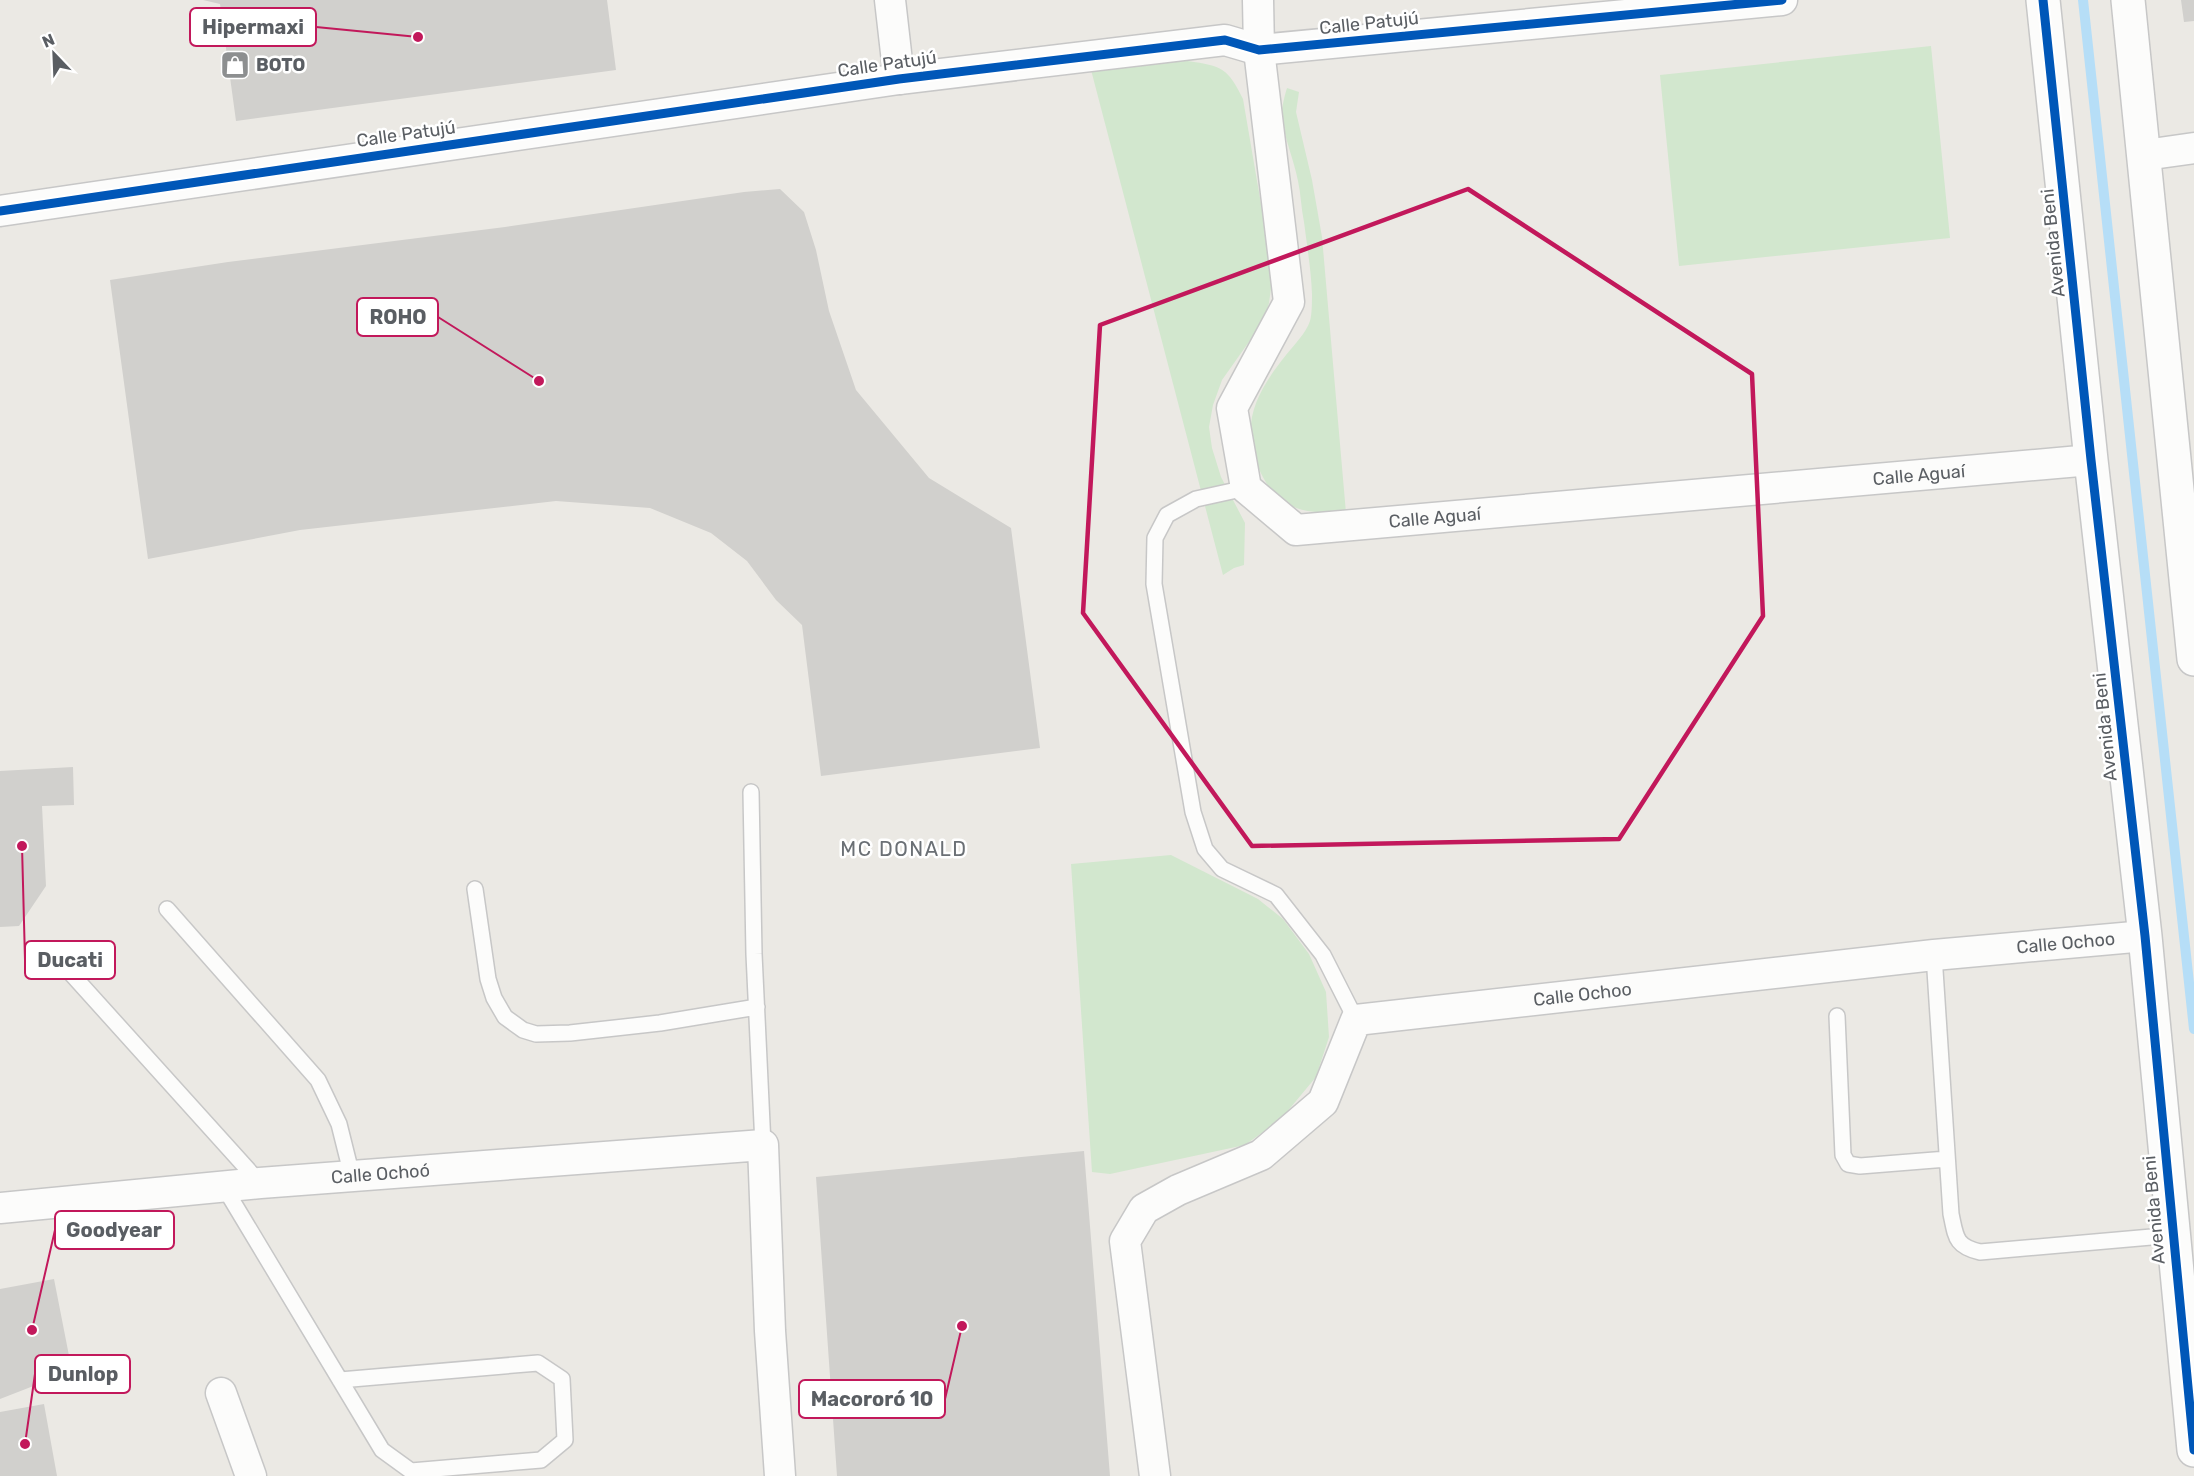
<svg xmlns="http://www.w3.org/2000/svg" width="2194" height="1476" font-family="Rubik,sans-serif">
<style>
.green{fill:#d2e7ce}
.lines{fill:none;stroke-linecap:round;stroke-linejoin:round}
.stream{stroke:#b6def7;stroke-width:10}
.building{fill:#d1d0cd}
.service-casing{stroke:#c7c7c7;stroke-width:18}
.minor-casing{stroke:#c7c7c7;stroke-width:33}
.tertiary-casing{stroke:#c7c7c7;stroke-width:36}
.service{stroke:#fcfcfb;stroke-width:15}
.minor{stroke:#fcfcfb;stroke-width:30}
.tertiary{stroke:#fcfcfb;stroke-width:33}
.cycleway-casing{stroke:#fff;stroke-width:13}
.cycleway{stroke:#0057b8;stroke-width:9}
.marked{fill:none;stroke:#c2185b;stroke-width:4.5;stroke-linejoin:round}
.labels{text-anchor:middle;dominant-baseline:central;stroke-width:5;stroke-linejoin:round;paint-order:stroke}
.street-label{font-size:18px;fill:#5a5e63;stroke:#fff}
.poi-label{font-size:18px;font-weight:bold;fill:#5a5e63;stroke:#fff;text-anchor:start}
.neighbourhood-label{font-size:20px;letter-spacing:1.5px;fill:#6b7075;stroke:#fff}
.leader{fill:none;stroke:#c2185b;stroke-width:2}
.callout-dot{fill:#c2185b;stroke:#fff;stroke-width:2}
.callout{fill:#fff;stroke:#c2185b;stroke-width:2}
.callout-label{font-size:20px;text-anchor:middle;font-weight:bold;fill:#5a5e63}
</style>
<rect width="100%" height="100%" fill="#ebe9e4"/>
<!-- green -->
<path class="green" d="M1931,46L1950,238L1679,266L1660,75Z
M1188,61C1222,66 1228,68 1243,99L1273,274L1269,303L1263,322L1222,380L1213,405L1209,427L1212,448L1221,477L1245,523L1244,565L1234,568L1223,575L1090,66Z
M1287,88L1299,92L1296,112L1312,180L1322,237L1346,513C1311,513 1282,513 1264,479C1237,429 1254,395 1286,355C1294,345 1306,333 1310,321C1312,314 1312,302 1312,294C1311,269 1307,246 1304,222C1301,208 1301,194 1298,181C1294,160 1285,140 1282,119C1281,109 1284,98 1287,88Z
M1171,855L1258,899L1283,919L1309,954L1326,992L1329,1037L1316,1077L1281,1119L1245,1145L1110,1174L1092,1172L1071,864Z"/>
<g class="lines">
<!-- stream -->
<path class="stream" d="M2083,0L2194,1029"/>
</g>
<!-- building -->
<path class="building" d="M203,0H607L616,70L236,121L220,4Z
M2181,0H2194V21L2184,22Z
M780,189L804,212L816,250L829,311L856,390L929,478L1011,528L1040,748L821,776L802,625L776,600L747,561L711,533L650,508L556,501L300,530L148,559L110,280L228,262L505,227L744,192Z
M73,767L74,805L42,806L46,886L19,926L0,927V771Z
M1084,1151L1110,1476H837L816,1177Z
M54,1279L72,1371L0,1399V1289Z
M44,1404L57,1476H0V1412Z"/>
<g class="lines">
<!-- service casing -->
<g class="service-casing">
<path id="service" d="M1246,488L1196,499L1167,515L1155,538L1154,584L1193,812L1205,849L1222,869L1276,895L1323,955L1356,1020
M751,792L754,954L763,1145
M475,889L488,979L494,998L505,1017L523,1030L536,1034L570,1033L660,1023L757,1007
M167,909L318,1080L339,1124L352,1176
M49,949L260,1183
M1934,955L1951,1214C1956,1237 1955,1246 1980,1252L2174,1235
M1837,1016L1843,1155L1848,1164L1860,1166L1947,1159
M224,1187L382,1450L411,1471L541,1460L565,1440L562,1379L538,1363L340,1380"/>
</g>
<!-- minor casing -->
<g class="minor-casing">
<g id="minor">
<path d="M890,0L899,79"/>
<path id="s1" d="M1258,0L1259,50L1289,302L1232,408L1246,488L1296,530L2091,460"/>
<path d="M2145,155L2194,148"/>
<path d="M0,211L899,79L1225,40L1259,50L1782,0"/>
<path id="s2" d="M0,1208L260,1183L763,1145L770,1331L780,1476"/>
<path d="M221,1393L251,1476"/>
<path id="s3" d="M1155,1476L1125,1241L1144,1209L1178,1190L1261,1155L1323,1102L1356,1020L1934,955L2145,936"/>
</g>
</g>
<!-- tertiary casing -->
<g class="tertiary-casing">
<path id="tertiary" d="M2043,0L2091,460L2145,936L2194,1450
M2128,0L2194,659"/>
</g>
<!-- service -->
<use href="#service" class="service"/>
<!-- minor -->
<use href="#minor" class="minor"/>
<!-- tertiary -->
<use href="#tertiary" class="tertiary"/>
<!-- cycleway casing -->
<g class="cycleway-casing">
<path id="cycleway" d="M2043,0L2091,460L2145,936L2194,1450
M0,211L899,79L1225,40L1259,50L1782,0"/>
</g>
<!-- cycleway -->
<use href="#cycleway" class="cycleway"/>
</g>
<!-- marked area -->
<path class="marked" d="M1468,189L1752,374L1763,616L1619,839L1252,846L1083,613L1100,325Z"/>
<!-- icons -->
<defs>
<g id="shop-square" transform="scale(1.5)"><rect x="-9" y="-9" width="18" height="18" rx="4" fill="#8d8f90" stroke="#fff"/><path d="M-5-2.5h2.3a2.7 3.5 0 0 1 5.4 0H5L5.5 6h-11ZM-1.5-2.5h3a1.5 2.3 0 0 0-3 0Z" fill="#fff"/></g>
</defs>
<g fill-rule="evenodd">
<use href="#shop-square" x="235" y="65"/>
</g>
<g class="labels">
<!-- street labels -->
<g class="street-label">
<text transform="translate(1369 23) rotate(-6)">Calle Patujú</text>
<text transform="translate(887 64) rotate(-8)">Calle Patujú</text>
<text transform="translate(406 134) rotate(-8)">Calle Patujú</text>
<text transform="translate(2053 243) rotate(-96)">Avenida Beni</text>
<text stroke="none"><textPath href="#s1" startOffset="1196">Calle Aguaí</textPath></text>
<text stroke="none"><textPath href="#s1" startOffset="710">Calle Aguaí</textPath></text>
<text transform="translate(2105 727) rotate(-96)">Avenida Beni</text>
<text stroke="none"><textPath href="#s3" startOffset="1287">Calle Ochoo</textPath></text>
<text stroke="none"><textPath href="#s3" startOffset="801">Calle Ochoo</textPath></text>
<text stroke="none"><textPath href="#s2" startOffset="382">Calle Ochoó</textPath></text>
<text transform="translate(2154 1210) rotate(-95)">Avenida Beni</text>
</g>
<!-- poi labels -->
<g class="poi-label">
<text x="256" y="65">BOTO</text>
</g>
<!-- neighbourhood labels -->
<g class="neighbourhood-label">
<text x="904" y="849">MC DONALD</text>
</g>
</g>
<!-- callouts -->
<path class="leader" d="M418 37L316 27M539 381L438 317M22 846L25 960M32 1330L55 1230M25 1444L35 1374M962 1326L945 1399"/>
<g class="callout-dot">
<circle cx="418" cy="37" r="6"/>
<circle cx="539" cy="381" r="6"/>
<circle cx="22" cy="846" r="6"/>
<circle cx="32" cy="1330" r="6"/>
<circle cx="25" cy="1444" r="6"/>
<circle cx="962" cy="1326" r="6"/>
</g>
<g class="callout">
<rect x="190" y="8" width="126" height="38" rx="6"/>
<rect x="357" y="298" width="81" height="38" rx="6"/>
<rect x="25" y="941" width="90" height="38" rx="6"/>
<rect x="55" y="1211" width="119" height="38" rx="6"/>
<rect x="35" y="1355" width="95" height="38" rx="6"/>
<rect x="799" y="1380" width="146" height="38" rx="6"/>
</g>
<g class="callout-label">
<text x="253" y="34">Hipermaxi</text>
<text x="398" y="324">ROHO</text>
<text x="70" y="967">Ducati</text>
<text x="114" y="1237">Goodyear</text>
<text x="83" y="1381">Dunlop</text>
<text x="872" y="1406">Macororó 10</text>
</g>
<!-- north arrow -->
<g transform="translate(54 54) rotate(337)" stroke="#ffffff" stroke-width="4.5" paint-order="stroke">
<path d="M0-4.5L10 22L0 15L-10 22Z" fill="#5a5e63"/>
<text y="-9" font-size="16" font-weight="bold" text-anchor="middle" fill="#5a5e63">N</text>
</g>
</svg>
